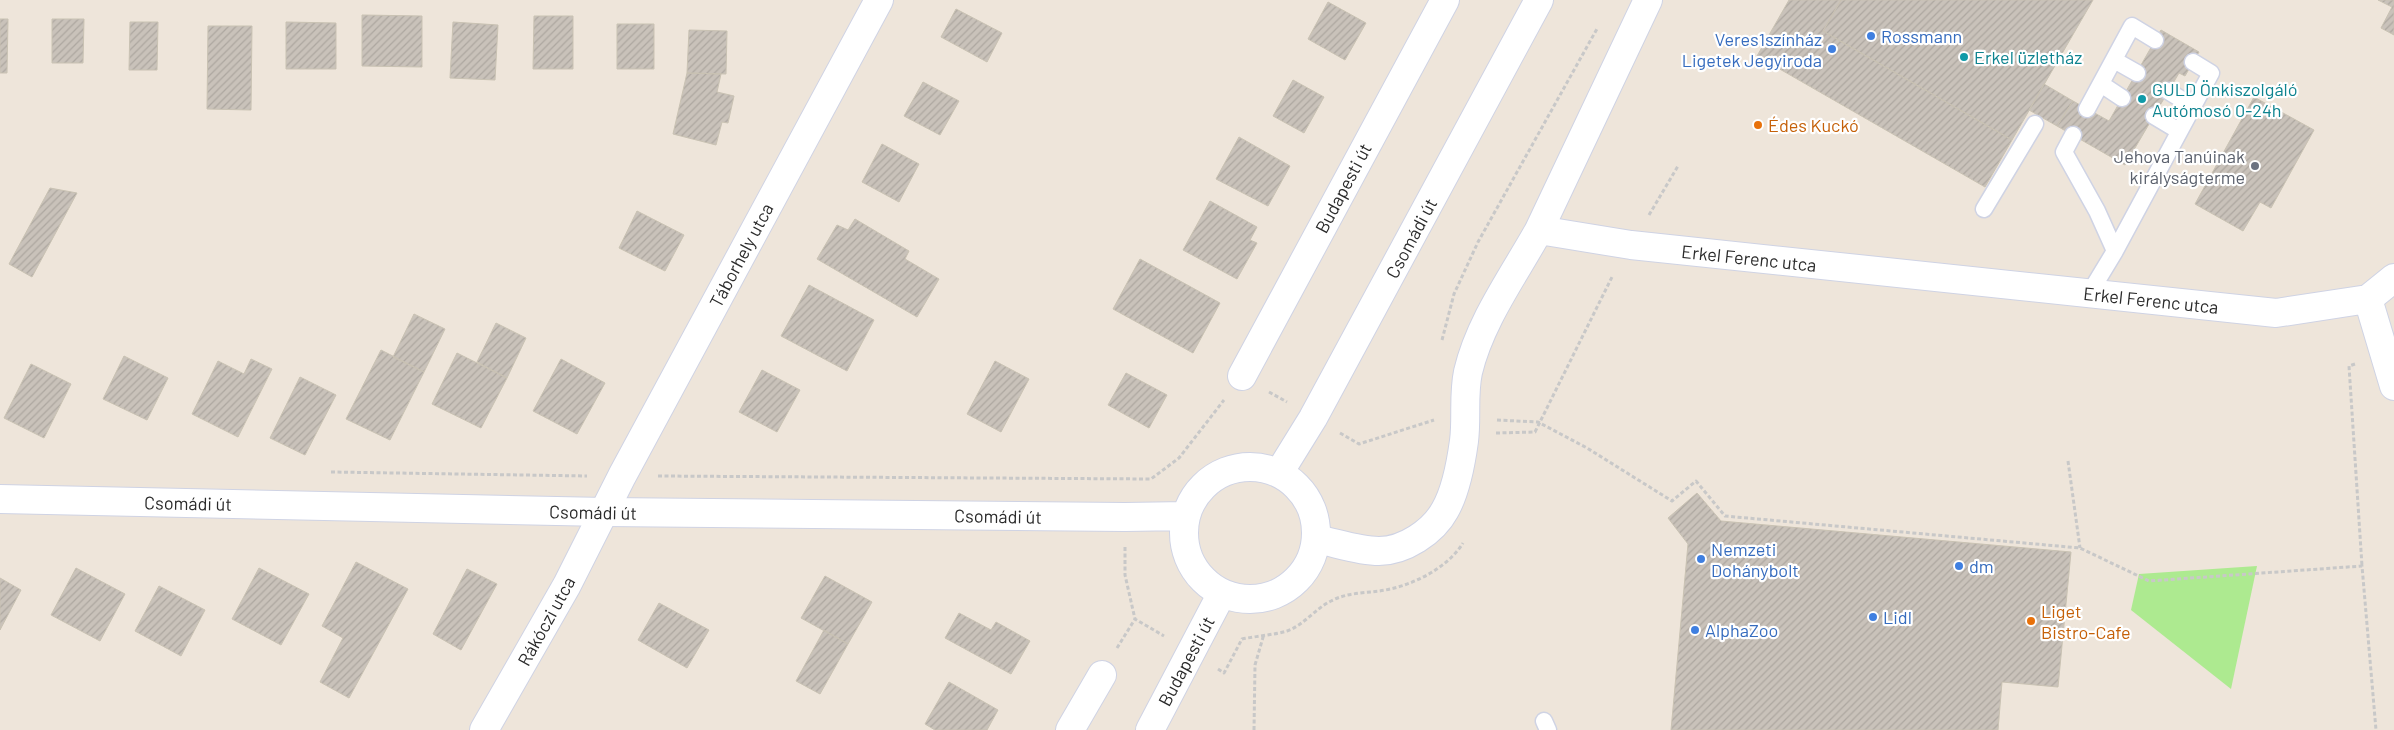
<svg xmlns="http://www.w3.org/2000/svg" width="2394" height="730" font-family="Barlow,sans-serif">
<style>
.grass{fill:#adea90}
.building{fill:url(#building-hatch);stroke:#c9c2b3}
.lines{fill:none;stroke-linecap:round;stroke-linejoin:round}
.lane-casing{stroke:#cfd3e4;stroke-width:19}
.street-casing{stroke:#cfd3e4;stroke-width:30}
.secondary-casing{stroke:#cfd3e4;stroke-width:30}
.path{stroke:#c8c8c8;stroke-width:3;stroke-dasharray:4 2.5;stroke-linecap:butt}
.lane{stroke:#fff;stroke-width:16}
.street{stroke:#fff;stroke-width:28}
.secondary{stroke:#fff;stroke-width:28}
.shop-dot{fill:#3f7fe0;stroke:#fff;stroke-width:2}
.culture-dot{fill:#0f9aa8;stroke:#fff;stroke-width:2}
.food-dot{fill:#e8710a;stroke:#fff;stroke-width:2}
.worship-dot{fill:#6b7280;stroke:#fff;stroke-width:2}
.labels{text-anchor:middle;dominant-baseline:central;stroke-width:4.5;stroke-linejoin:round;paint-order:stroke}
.shop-label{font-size:18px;fill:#366cbe;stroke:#fff;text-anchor:start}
.culture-label{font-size:18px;fill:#0d838f;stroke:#fff;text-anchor:start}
.food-label{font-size:18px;fill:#c56008;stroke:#fff;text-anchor:start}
.worship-label{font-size:18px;fill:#5b616d;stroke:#fff;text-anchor:end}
.street-label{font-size:18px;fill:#2a2a2a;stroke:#fff}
</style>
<defs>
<pattern id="building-hatch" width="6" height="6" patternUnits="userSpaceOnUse" patternTransform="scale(1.25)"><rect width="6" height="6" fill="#c9c2ba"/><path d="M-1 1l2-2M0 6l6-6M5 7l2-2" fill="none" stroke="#ada7a0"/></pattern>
</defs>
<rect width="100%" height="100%" fill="#eee5da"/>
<!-- grass -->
<path class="grass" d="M2257,566L2231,689L2131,610L2139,574Z"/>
<!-- building -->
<path class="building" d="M1789,0H1841L1823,31L2012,140L1985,187L1757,56Z
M1841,0H2093L2012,140L1823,31Z
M2378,0H2394V35L2381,28L2392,7Z
M1328,2L1366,23L1345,60L1308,39Z
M956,9L1002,33L987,62L941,37Z
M362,15L422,16V67L362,66Z
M534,16H573V69H533Z
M0,19H8L7,73H0Z
M52,19H84L83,63H52Z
M130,22H158L157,70H129Z
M286,22L336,23V69H286Z
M453,22L498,25L495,80L450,78Z
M617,24H654V69H617Z
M208,26H252L251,110L207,109Z
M689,30L727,31L726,74L687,73Z
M2161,30L2199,52L2185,76L2179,73L2125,165L2057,126L2073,101L2109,121Z
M687,73L721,74L717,92L734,96L728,123L722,122L716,145L673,134Z
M1293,80L1324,97L1304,133L1273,116Z
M923,82L959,101L940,135L904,116Z
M2044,84L2073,101L2057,126L2029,110Z
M2254,97L2314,130L2271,208L2260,202L2243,231L2195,204Z
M1239,137L1290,166L1268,206L1216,179Z
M882,144L919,164L899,202L862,182Z
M50,188L77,193L32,277L9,264Z
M1210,201L1257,227L1250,240L1257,243L1237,279L1183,250Z
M637,211L684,235L665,271L619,248Z
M855,219L909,251L905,259L939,279L917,317L817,259L837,225L848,230Z
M1140,259L1220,303L1193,353L1113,309Z
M809,285L874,320L847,371L781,336Z
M414,314L445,329L424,372L393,357Z
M496,323L526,338L507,378L477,362Z
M381,350L424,372L390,440L346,419Z
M457,353L507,378L481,428L432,404Z
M124,356L168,378L147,420L103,399Z
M251,359L272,369L238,437L192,414L218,361L244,374Z
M561,359L605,383L577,434L533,411Z
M995,361L1029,379L1001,432L967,414Z
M31,364L71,384L44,438L4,418Z
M762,370L800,390L777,432L739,412Z
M1126,373L1167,395L1149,428L1108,405Z
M300,377L336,395L305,455L270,438Z
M1697,493L1721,521L2071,552L2058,687L2002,682L1998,730H1671L1688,544L1668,518Z
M356,562L408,589L349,698L320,682L343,638L322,626Z
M76,568L125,594L100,641L51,615Z
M259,568L309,594L281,645L232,619Z
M467,569L497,584L461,650L433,634Z
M825,576L872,602L848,644L801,618Z
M0,578L21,590L0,630Z
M159,586L205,610L181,656L135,631Z
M659,603L709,630L687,668L638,640Z
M959,613L991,630L996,622L1030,641L1011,674L945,638Z
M824,630L848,644L820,694L796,681Z
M949,682L998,710L987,730H935L925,724Z"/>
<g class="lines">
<!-- lane casing -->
<g class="lane-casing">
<path id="lane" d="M2114,60L2137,73
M2101,84L2122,98
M2168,91L2192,106
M2087,109L2132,26L2155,40
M2154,116L2179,131
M2073,135L2064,152L2097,211L2115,251L2211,73L2193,62
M1984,209L2035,124
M2089,294L2115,251
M1544,721L1548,730"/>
</g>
<!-- street casing -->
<g class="street-casing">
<path id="street" d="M1539,230L1648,0
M2368,299L2394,386
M1242,376L1445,0
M1316,539C1337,543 1358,551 1379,551C1404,551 1433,532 1445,510C1456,491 1461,463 1464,441C1467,418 1463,395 1468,372C1480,321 1514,275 1539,230L1631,245L2276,313L2368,299L2394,278
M484,730L567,585L622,476L879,0
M1070,730L1102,675"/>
</g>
<!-- secondary casing -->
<g class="secondary-casing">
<path id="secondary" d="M1184 533a66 66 0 1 1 132 0a66 66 0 1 1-132 0Z
M1279,473L1313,418L1539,0
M0,499L605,512L1125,517L1186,516
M1150,730L1222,593"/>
</g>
<!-- path -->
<path class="path" d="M1649,215L1678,166
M1442,340L1454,294L1478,242L1598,27
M2355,364L2349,366L2362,566
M1269,392L1287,402
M1497,420L1538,422L1587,448L1672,501L1696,481L1725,516L2080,548L2149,581L2362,566L2376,730
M1340,433L1359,444L1434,420
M1496,433L1535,432L1613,275
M2068,461L2080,548
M331,472L587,476
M658,476L1151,479L1179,458L1224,400
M1125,547V575L1135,619L1164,636
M1117,648L1135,619
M1218,669L1224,673L1242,639C1257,636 1273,635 1287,631C1304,625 1316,608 1331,601C1346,593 1363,593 1379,591C1410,587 1447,569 1463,543
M1254,730L1255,665L1264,634"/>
<!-- lane -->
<use href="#lane" class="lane"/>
<!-- street -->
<use href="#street" class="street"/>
<!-- secondary -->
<use href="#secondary" class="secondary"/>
</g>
<!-- markers -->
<g class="shop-dot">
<circle cx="1871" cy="36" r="5"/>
<circle cx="1832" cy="49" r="5"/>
<circle cx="1701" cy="559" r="5"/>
<circle cx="1959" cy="566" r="5"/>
<circle cx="1873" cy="617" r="5"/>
<circle cx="1695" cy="630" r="5"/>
</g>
<g class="culture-dot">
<circle cx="1964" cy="57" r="5"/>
<circle cx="2142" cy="99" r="5"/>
</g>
<g class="food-dot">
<circle cx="1758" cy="125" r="5"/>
<circle cx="2031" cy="621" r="5"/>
</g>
<circle class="worship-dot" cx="2255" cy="166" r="5"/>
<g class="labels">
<!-- shop labels -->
<g class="shop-label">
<text x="1881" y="36">Rossmann</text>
<text x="1822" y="39" text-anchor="end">Veres1színház<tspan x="1822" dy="21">Ligetek Jegyiroda</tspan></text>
<text x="1711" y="549">Nemzeti<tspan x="1711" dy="21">Dohánybolt</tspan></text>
<text x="1969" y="566">dm</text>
<text x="1883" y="617">Lidl</text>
<text x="1705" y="630">AlphaZoo</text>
</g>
<!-- culture labels -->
<g class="culture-label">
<text x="1974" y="57">Erkel üzletház</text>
<text x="2152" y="89">GULD Önkiszolgáló<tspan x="2152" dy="21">Autómosó 0-24h</tspan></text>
</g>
<!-- food labels -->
<g class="food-label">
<text x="1768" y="125">Édes Kuckó</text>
<text x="2041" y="611">Liget<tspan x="2041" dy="21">Bistro-Cafe</tspan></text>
</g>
<!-- worship labels -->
<g class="worship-label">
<text x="2245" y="156">Jehova Tanúinak<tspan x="2245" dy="21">királyságterme</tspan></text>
</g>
<!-- street labels -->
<g class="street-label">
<text transform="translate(1343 188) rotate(-62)">Budapesti út</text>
<text transform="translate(1411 238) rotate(-62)">Csomádi út</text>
<text transform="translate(741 255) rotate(-62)">Táborhely utca</text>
<text transform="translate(1749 258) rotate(6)">Erkel Ferenc utca</text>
<text transform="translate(2151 300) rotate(6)">Erkel Ferenc utca</text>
<text transform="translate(188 503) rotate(1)">Csomádi út</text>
<text transform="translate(593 512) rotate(1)">Csomádi út</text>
<text transform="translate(998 516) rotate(1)">Csomádi út</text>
<text transform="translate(546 621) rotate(-61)">Rákóczi utca</text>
<text transform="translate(1186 661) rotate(-62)">Budapesti út</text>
</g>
</g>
</svg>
